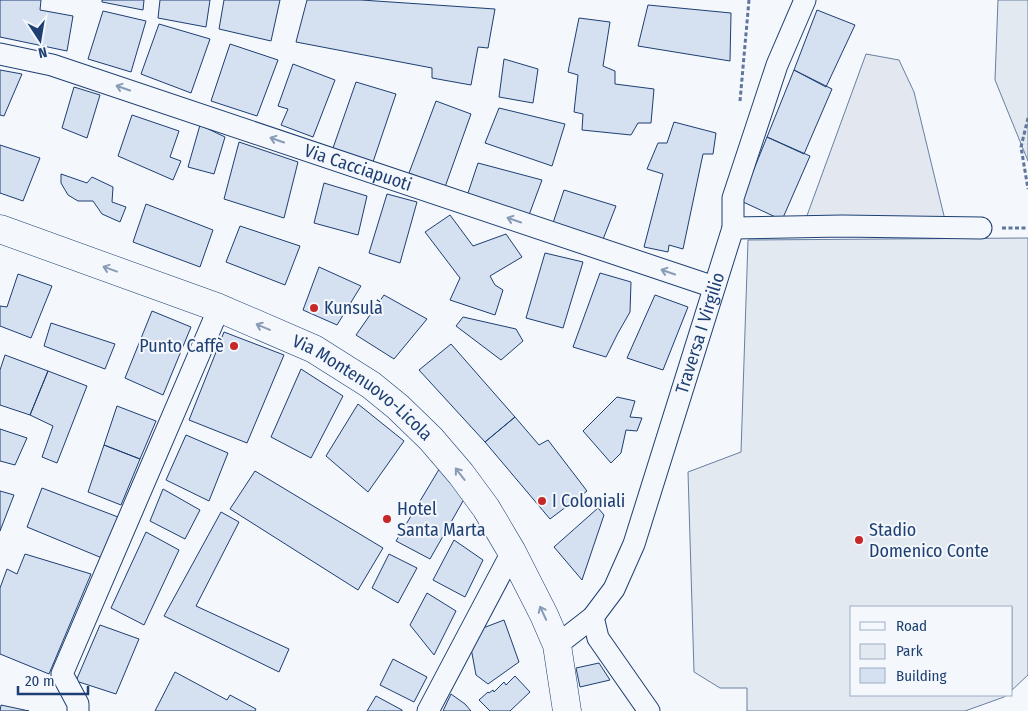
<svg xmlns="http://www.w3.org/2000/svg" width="1028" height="711" font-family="'Fira Sans Condensed',sans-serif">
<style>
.green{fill:#e3e9f0;stroke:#687fa3}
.parking{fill:#e3e8f0;stroke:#687fa3}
.building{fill:#d5e0f0;stroke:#1d3f73}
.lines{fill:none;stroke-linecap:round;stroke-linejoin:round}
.street-casing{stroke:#1d3f73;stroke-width:23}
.secondary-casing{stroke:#1d3f73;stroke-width:29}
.path{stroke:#5e769c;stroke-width:3;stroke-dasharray:4 2.5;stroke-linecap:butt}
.street{stroke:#f4f7fb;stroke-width:21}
.secondary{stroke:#f4f7fb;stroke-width:28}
.oneway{stroke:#889bb7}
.poi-dot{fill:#c62828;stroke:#f4f7fb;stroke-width:2}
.labels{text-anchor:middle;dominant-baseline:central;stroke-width:4;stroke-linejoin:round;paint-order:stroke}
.street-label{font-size:18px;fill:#1d3f73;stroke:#f4f7fb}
.poi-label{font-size:18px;fill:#1d3f73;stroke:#f4f7fb;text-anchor:start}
</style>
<rect width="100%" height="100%" fill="#f4f7fb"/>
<!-- green -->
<path class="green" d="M998,0H1028V161L995,80Z
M1028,238V675L1012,690V607H852V695H1007L1004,697L965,711H747V688H720L694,672L688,472L741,452L748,240Z"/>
<!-- parking -->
<path class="parking" d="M866,54L899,60L914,92L946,224L805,221Z"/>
<!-- building -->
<path class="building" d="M0,0H41L40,10L73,16L67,51L0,37Z
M102,0H144L143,10L102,2Z
M160,0H210L206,27L158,18Z
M224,0H280L271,41L219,29Z
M307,0H361L495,9L488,48L478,47L471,85L432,78V68L296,42Z
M648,5L731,13L730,61L638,46Z
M817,10L855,25L826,87L794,70Z
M103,11L146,21L131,72L88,59Z
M579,18L610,22L603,66L615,71V84L654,89L651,123H638L631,135L582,130L583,114L574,112L578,75L568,72Z
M159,24L210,39L191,93L141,74Z
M230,44L278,60L257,116L211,101Z
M504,59L538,69L533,103L499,97Z
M293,64L335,80L313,137L281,125L288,109L278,106Z
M0,70L22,74L4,116L0,115Z
M794,70L832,89L804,154L767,137Z
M356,82L396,94L373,162L333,148Z
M74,87L100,95L87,138L62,128Z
M436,101L471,114L445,187L409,173Z
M499,108L565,124L552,166L485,143Z
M132,115L179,131L170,157L181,161L173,180L118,156Z
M674,122L716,133L713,154H703L683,249L669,245L668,252L644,247L663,174L647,169L658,143H667Z
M200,125L225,137L214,174L188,167Z
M767,137L810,156L782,220L741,201Z
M239,142L298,162L284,218L224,199Z
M0,145L40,158L23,201L0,193Z
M478,163L542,180L529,215L467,196Z
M61,174L87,183L92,177L113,187L112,202L126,207L120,222L102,214L93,201H78L68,195L61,183Z
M324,183L367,196L358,235L314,223Z
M564,190L616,206L602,242L552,226Z
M387,194L417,202L400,263L369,253Z
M146,204L213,230L200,267L133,242Z
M450,215L473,246L506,234L522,257L490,276L495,285L503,290L495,315L450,300L460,278L425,232Z
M240,226L300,246L285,285L226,262Z
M545,253L583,262L563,328L526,318Z
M319,267L361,286L337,325L303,310Z
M600,273L631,282L630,312L618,333L606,357L573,347Z
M18,274L52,286L31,338L0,326V306L7,307Z
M384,295L427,319L394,359L356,335Z
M655,295L688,307L663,370L627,358Z
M152,311L191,327L163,395L125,378Z
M463,317L516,329L523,341L501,360L456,326Z
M51,323L115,344L105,369L44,346Z
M224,332L284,355L247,443L189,420Z
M451,344L515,417L485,442L419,370Z
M5,355L48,371L30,415L0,405V370Z
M301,369L343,396L311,458L271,437Z
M48,371L87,386L57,463L42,457L53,426L30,415Z
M617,397L635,401L630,417L642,418L637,431L626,430L621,453L611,463L583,431Z
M358,404L404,441L368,492L326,456Z
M117,406L156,421L140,459L104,445Z
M515,417L539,445L548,440L587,491L550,519L485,442Z
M0,429L27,438L15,465L0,461Z
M186,435L228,453L209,501L166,480Z
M104,445L140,459L121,505L88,492Z
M441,466L467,494L430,559L396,541Z
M255,471L383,548L358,590L230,509Z
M42,488L118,517L102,558L27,527Z
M163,489L200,510L185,539L150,521Z
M0,491L14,495L0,531Z
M598,508L604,515L582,580L554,547Z
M221,512L239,522L196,606L289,649L279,672L164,616Z
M146,532L179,550L144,625L111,608Z
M454,540L483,560L465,597L433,580Z
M25,554L91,574L49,674L0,654V588L7,569L17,574Z
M389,554L417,568L398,603L372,588Z
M427,593L456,611L434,655L410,625Z
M504,620L519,662L488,684L476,675L471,648L483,628Z
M100,625L139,639L116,694L76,681Z
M393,659L427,677L414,702L380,685Z
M599,663L610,680L580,687L576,668Z
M175,672L227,700L230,695L256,709L255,711H155Z
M515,676L530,692L510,711H490L479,700L488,692L489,693L493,690L494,692L504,682L506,685Z
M451,694L465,704L471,711H443Z
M376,696L402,710V711H367Z
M1,705L29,711H0Z"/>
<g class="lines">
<!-- street casing -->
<g class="street-casing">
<g id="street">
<path id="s1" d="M0,54L52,65L714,287"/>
<path d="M733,228L842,226L981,228"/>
<path d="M593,617L598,638L649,711"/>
<path id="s2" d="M557,645L593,617L614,589L634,544L733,228V198L777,65L805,0"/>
<path d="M78,711V704L62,674L219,308"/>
<path d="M428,711L512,552"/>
</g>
</g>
<!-- secondary casing -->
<g class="secondary-casing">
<g id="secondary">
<path id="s3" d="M0,229L219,308L314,349L371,385L398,407L431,439L461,474L486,508L512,552L544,615L557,645L567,711"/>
</g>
</g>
<!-- path -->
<path class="path" d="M740,101L749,0
M1028,118L1021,147L1028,189
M1002,228H1028"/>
<!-- street -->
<use href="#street" class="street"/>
<!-- secondary -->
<use href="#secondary" class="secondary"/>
</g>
<!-- one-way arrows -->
<defs><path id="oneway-shaft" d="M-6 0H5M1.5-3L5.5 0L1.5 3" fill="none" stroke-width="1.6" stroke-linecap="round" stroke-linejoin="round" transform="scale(1.25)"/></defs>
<g class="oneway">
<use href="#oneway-shaft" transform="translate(123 88) rotate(-161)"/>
<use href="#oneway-shaft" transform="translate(277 140) rotate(-161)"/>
<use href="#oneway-shaft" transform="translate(514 220) rotate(-161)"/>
<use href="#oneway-shaft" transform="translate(110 269) rotate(-160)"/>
<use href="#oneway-shaft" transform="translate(668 272) rotate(-161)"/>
<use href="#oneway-shaft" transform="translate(263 327) rotate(-157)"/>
<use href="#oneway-shaft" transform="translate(460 474) rotate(-128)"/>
<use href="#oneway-shaft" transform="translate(543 613) rotate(-115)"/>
</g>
<!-- markers -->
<g class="poi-dot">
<circle cx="314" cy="308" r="5"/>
<circle cx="234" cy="346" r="5"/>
<circle cx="542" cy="501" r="5"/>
<circle cx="387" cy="519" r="5"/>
<circle cx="859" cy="540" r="5"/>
</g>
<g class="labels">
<!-- street labels -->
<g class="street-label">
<text stroke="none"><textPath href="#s1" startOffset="376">Via Cacciapuoti</textPath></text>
<text stroke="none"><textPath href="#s2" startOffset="351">Traversa I Virgilio</textPath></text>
<text stroke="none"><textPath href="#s3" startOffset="398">Via Montenuovo-Licola</textPath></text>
</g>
<!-- poi labels -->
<g class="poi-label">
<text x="324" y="308">Kunsulà</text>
<text x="224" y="346" text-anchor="end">Punto Caffè</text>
<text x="552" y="501">I Coloniali</text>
<text x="397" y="509">Hotel<tspan x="397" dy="21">Santa Marta</tspan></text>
<text x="869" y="530">Stadio<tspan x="869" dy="21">Domenico Conte</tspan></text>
</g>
</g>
<!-- legend -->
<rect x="850" y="606" width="162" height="90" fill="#f4f7fb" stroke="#9eadc5"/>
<rect x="860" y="622" width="25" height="8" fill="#f4f7fb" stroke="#9eadc5"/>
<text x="896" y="631" font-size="15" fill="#1d3f73">Road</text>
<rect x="860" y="644" width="25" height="15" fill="#e3e9f0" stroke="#9eadc5"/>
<text x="896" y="656" font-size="15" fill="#1d3f73">Park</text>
<rect x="860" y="668" width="25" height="15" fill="#d5e0f0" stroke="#9eadc5"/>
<text x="896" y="681" font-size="15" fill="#1d3f73">Building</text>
<!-- north arrow -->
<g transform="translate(40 40) rotate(168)" stroke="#f4f7fb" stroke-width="4" paint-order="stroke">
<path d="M0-4L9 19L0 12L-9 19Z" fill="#1d3f73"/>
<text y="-8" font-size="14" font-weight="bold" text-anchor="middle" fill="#1d3f73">N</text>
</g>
<!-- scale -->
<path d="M18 686v8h70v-8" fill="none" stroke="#1d3f73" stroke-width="2.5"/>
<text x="25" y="686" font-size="15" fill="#1d3f73" stroke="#f4f7fb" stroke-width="4" paint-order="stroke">20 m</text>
</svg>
